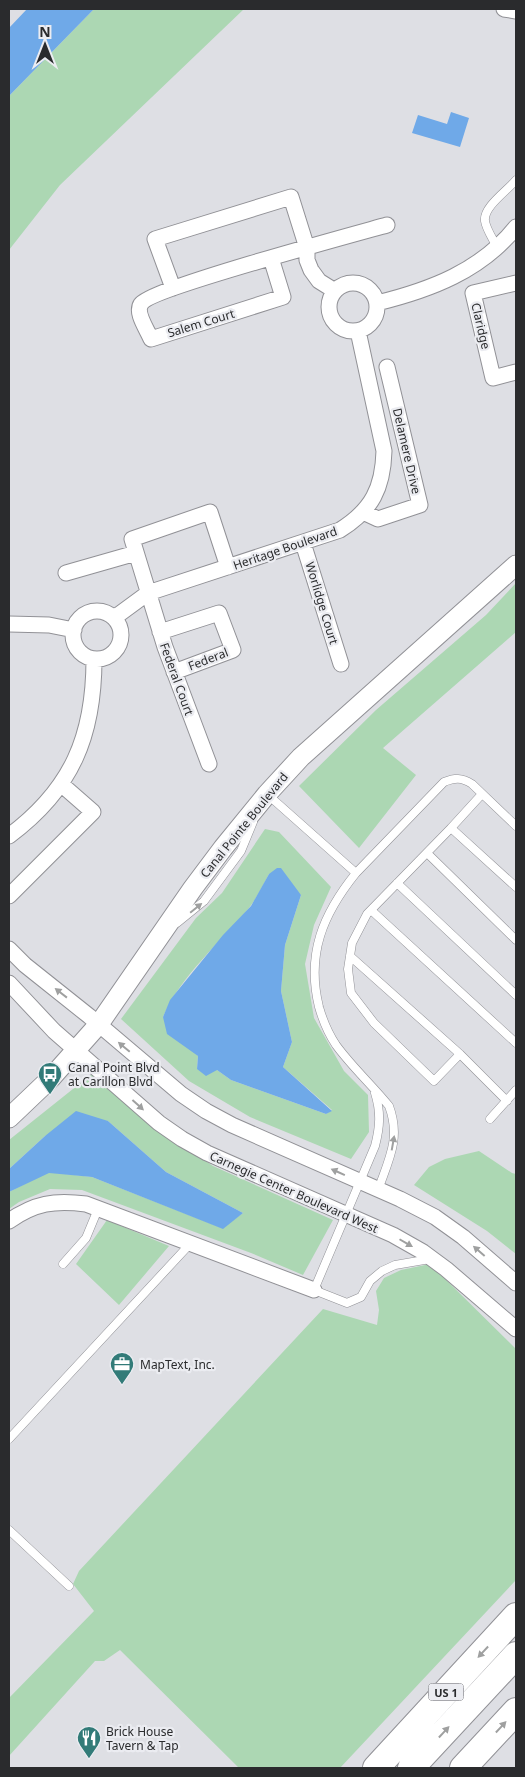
<svg xmlns="http://www.w3.org/2000/svg" width="525" height="1777" font-family="'Noto Sans',sans-serif">
<style>
.green{fill:#acd7b3;fill-rule:evenodd}
.water{fill:#6fa9e8}
.lines{fill:none;stroke-linecap:round;stroke-linejoin:round}
.service-casing{stroke:#919196;stroke-width:9}
.minor-casing{stroke:#919196;stroke-width:17}
.tertiary-casing{stroke:#919196;stroke-width:21}
.trunk-casing{stroke:#919196;stroke-width:28}
.service{stroke:#fff;stroke-width:8}
.minor{stroke:#fff;stroke-width:15}
.tertiary{stroke:#fff;stroke-width:19}
.trunk{stroke:#fff;stroke-width:26}
.oneway{fill:#9fa0a0}
.labels{text-anchor:middle;dominant-baseline:central;stroke-width:4.5;stroke-linejoin:round;paint-order:stroke}
.shield{fill:#ebecf1;stroke:#646568;stroke-width:1}
.shield-label{font-size:11px;font-weight:bold;fill:#2a2b2d}
.street-label{font-size:12px;fill:#2a2b2d;stroke:#ebecf1}
.poi-label{font-size:12px;fill:#2a2b2d;stroke:#ebecf1;text-anchor:start}
</style>
<rect width="100%" height="100%" fill="#dedfe4"/>
<!-- green -->
<path class="green" d="M94,9H244L60,185L9,250V96Z
M516,583V632L383,748L416,775L359,848L299,786L376,710L486,615Z
M265,829L279,832L331,887L314,925L305,964L314,1018L344,1071L368,1095L369,1132L351,1159L250,1117L189,1081L121,1019L196,918L222,893ZM269,874L301,895L285,945L281,991L292,1042L283,1067L332,1110L326,1114L231,1080L217,1070L197,1069L198,1056L163,1017C181,975 220,943 249,908C257,898 263,885 269,874Z
M93,1073L158,1129L213,1166L333,1220L303,1275L251,1253L82,1190L50,1189L19,1202L9,1209V1192L48,1172L92,1177L222,1228L243,1213L166,1172L108,1121L45,1136L9,1169V1140Z
M479,1151L512,1173L516,1174V1254L487,1231L414,1185L429,1167L445,1159Z
M107,1220L169,1246L119,1305L76,1264Z
M430,1264L516,1349V1580L340,1768H239L120,1650L104,1661H95L9,1756V1698L94,1611L73,1584L79,1571L323,1309L377,1325L379,1310L376,1291L384,1278L401,1270Z"/>
<!-- water -->
<path class="water" d="M27,9H94L9,96V28Z
M451,112L469,118L460,147L412,133L418,115L447,124Z
M277,868H281L301,895L285,945L281,991L292,1042L283,1067L332,1111L326,1114L231,1080L217,1070L206,1076L197,1069L198,1056L167,1034L163,1017L170,1000L223,935L251,906L269,874Z
M76,1111L108,1121L166,1172L243,1213L223,1229L92,1177L49,1173L9,1192V1169L45,1136Z"/>
<g class="lines">
<!-- service casing -->
<g class="service-casing">
<path id="service" d="M497,247C493,239 486,229 485,221C483,207 507,191 516,180
M267,794L356,873
M482,794L451,828L367,914L352,943L348,969L351,993L374,1023L434,1081L460,1054L507,1101
M451,828L516,887
M427,853L516,940
M397,883L516,995
M371,910L516,1043
M177,923L204,901L241,851L253,822
M350,956L460,1054
M375,1093C381,1112 380,1127 375,1146L314,1290L347,1303L361,1297L370,1281L382,1271L395,1265L430,1259
M490,1119L516,1090
M378,1190C389,1159 401,1138 389,1106C372,1085 352,1067 336,1045C328,1033 323,1021 319,1007C306,954 323,914 356,873L444,782C455,778 461,777 472,784L516,826
M63,1264L86,1238L98,1209
M9,1439L190,1244
M9,1530L69,1586"/>
</g>
<!-- minor casing -->
<g class="minor-casing">
<path id="minor" d="M504,9L516,11
M271,258L283,297L151,339C147,329 135,313 141,304C150,289 355,234 387,225
M516,283L473,293L493,378L516,372
M329 307a24 24 0 1 1 48 0a24 24 0 1 1-48 0Z
M173,288L155,239L291,197L307,248V260L311,270L319,281L335,291
M377,303C430,290 481,271 516,227
M363,512L378,519L420,505L387,367
M303,543L341,664
M66,573L136,553
M73 635a24 24 0 1 1 48 0a24 24 0 1 1-48 0Z
M114,618L148,593L340,530C372,510 383,488 384,451L358,331
M9,624L49,625L74,630
M160,632L219,613L233,650L174,672
M209,764L165,647L132,539L210,512L228,567
M9,836C72,789 94,736 94,659
M9,896L93,812L61,784
M9,949L25,965L89,1016L181,1094L206,1111L232,1125L400,1199L435,1217L463,1237L516,1283
M9,983L54,1031L159,1123L182,1139L207,1153L393,1235L423,1252L446,1269L516,1329
M9,1221C35,1203 54,1200 86,1204L314,1290"/>
</g>
<!-- tertiary casing -->
<g class="tertiary-casing">
<path id="tertiary" d="M9,1118L51,1078L99,1024L193,888L223,848L267,794L301,757L516,565"/>
</g>
<!-- trunk casing -->
<g class="trunk-casing">
<path id="trunk" d="M376,1768L516,1616
M411,1768L516,1655
M463,1768L516,1711"/>
</g>
<!-- service -->
<use href="#service" class="service"/>
<!-- minor -->
<use href="#minor" class="minor"/>
<!-- tertiary -->
<use href="#tertiary" class="tertiary"/>
<!-- trunk -->
<use href="#trunk" class="trunk"/>
</g>
<!-- one-way arrows -->
<defs><path id="oneway-solid" d="M-6-.8H1V-3.2L6.5 0L1 3.2V.8H-6Z" transform="scale(1.25)"/></defs>
<g class="oneway">
<use href="#oneway-solid" transform="translate(196 908) rotate(-39)"/>
<use href="#oneway-solid" transform="translate(61 993) rotate(-142)"/>
<use href="#oneway-solid" transform="translate(124 1047) rotate(-140)"/>
<use href="#oneway-solid" transform="translate(138 1105) rotate(42)"/>
<use href="#oneway-solid" transform="translate(393 1143) rotate(-80)"/>
<use href="#oneway-solid" transform="translate(338 1172) rotate(-156)"/>
<use href="#oneway-solid" transform="translate(406 1243) rotate(30)"/>
<use href="#oneway-solid" transform="translate(479 1251) rotate(-139)"/>
<use href="#oneway-solid" transform="translate(483 1652) rotate(133)"/>
<use href="#oneway-solid" transform="translate(501 1727) rotate(-47)"/>
<use href="#oneway-solid" transform="translate(444 1732) rotate(-47)"/>
</g>
<!-- icons -->
<defs>
<g id="bus-pin" transform="scale(1.25)"><path d="M0 17L-7.5 6A9.5 9.5 0 1 1 7.5 6Z" fill="#327b78" stroke="#ebecf1"/><path d="M-5-6H5V4H4V6H2V4H-2V6H-4V4H-5ZM-3.5-4V0h7V-4ZM-3.5 1.2v1.5H-2V1.2ZM2 1.2v1.5H3.5V1.2Z" fill="#fff"/></g>
<g id="office-pin" transform="scale(1.25)"><path d="M0 17L-7.5 6A9.5 9.5 0 1 1 7.5 6Z" fill="#327b78" stroke="#ebecf1"/><path d="M-6-3h4V-5.5h4V-3h4V5H-6ZM-1-4.5V-3h2v-1.5ZM-6 0V1H6V0Z" fill="#fff"/></g>
<g id="restaurant-pin" transform="scale(1.25)"><path d="M0 17L-7.5 6A9.5 9.5 0 1 1 7.5 6Z" fill="#327b78" stroke="#ebecf1"/><path d="M-5-6h1v4h1v-4h1v4h1v-4h1v5L-1.5 .5V6h-2V.5L-5-1ZM5-6V6H3V1.5H1.5Q1.5-4 5-6Z" fill="#fff"/></g>
</defs>
<g fill-rule="evenodd">
<use href="#bus-pin" x="50" y="1074"/>
<use href="#office-pin" x="122" y="1364"/>
<use href="#restaurant-pin" x="89" y="1738"/>
</g>
<g class="labels">
<!-- shield labels -->
<rect class="shield" x="428.5" y="1683.5" width="35" height="17" rx="4"/>
<g class="shield-label">
<text x="446" y="1692">US 1</text>
</g>
<!-- street labels -->
<g class="street-label">
<text transform="translate(201 323) rotate(-17)">Salem Court</text>
<text transform="translate(481 326) rotate(77)">Claridge</text>
<text transform="translate(407 451) rotate(77)">Delamere Drive</text>
<text transform="translate(285 548) rotate(-19)">Heritage Boulevard</text>
<text transform="translate(322 603) rotate(73)">Worlidge Court</text>
<text transform="translate(208 659) rotate(-21)">Federal</text>
<text transform="translate(177 679) rotate(70)">Federal Court</text>
<text transform="translate(244 825) rotate(-51)">Canal Pointe Boulevard</text>
<text transform="translate(294 1192) rotate(24)">Carnegie Center Boulevard West</text>
</g>
<!-- poi labels -->
<g class="poi-label">
<text x="68" y="1067">Canal Point Blvd<tspan x="68" dy="14">at Carillon Blvd</tspan></text>
<text x="140" y="1364">MapText, Inc.</text>
<text x="106" y="1731">Brick House<tspan x="106" dy="14">Tavern &amp; Tap</tspan></text>
</g>
</g>
<!-- border -->
<rect width="525" height="1777" fill="none" stroke="#2a2b2d" stroke-width="20"/>
<!-- north arrow -->
<g transform="translate(45 45)" stroke="#ebecf1" stroke-width="4" paint-order="stroke">
<path d="M0-4L9 19L0 12L-9 19Z" fill="#2a2b2d"/>
<text y="-8" font-size="14" font-weight="bold" text-anchor="middle" fill="#2a2b2d">N</text>
</g>
</svg>
